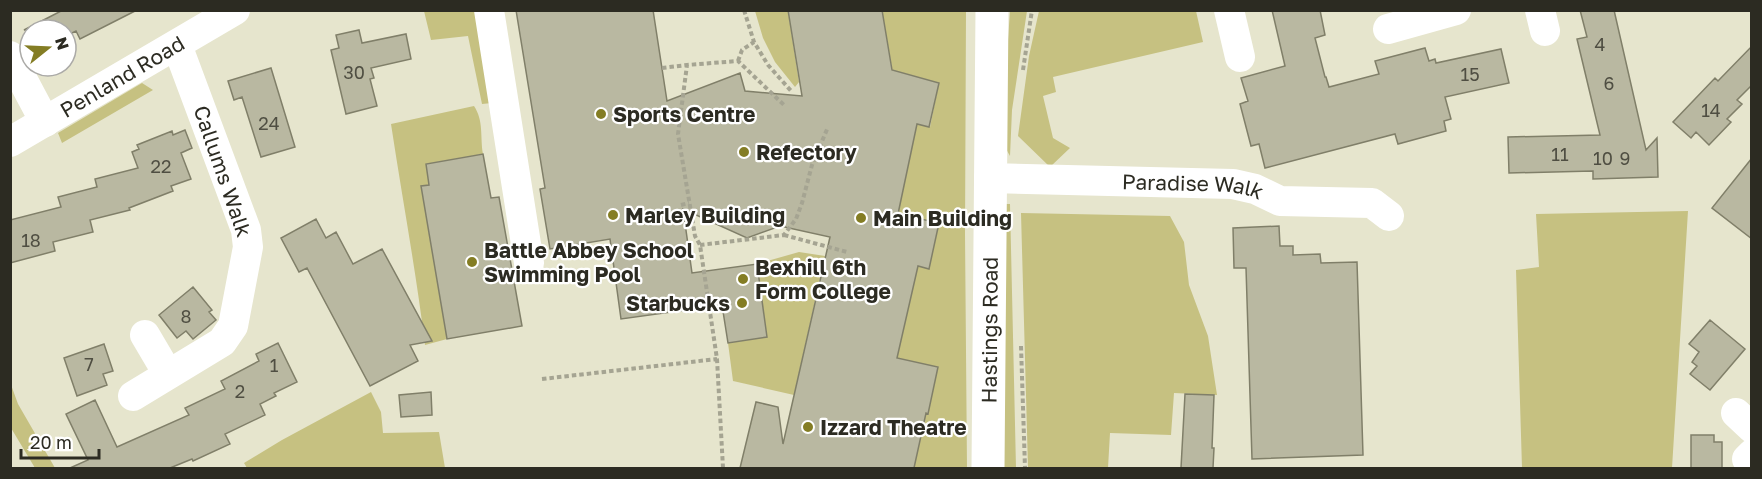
<svg xmlns="http://www.w3.org/2000/svg" width="1762" height="479" font-family="'Golos Text',sans-serif">
<style>
.green{fill:#c6c181}
.building{fill:#b9b8a1;stroke:#807f69;stroke-width:1.5}
.lines{fill:none;stroke-linecap:round;stroke-linejoin:round}
.path{stroke:#a5a492;stroke-width:4;stroke-dasharray:4.5 3;stroke-linecap:butt}
.minor{stroke:#fff;stroke-width:30}
.major{stroke:#fff;stroke-width:33}
.poi-dot{fill:#847d24;stroke:#fff;stroke-width:2}
.labels{text-anchor:middle;dominant-baseline:central;stroke-width:4.5;stroke-linejoin:round;paint-order:stroke}
.number-label{font-size:18px;fill:#4f4e42}
.street-label{font-size:21px;fill:#2c2b22;stroke:#fff}
.poi-label{font-size:21px;font-weight:bold;fill:#2c2b22;stroke:#fff;text-anchor:start}
</style>
<rect width="100%" height="100%" fill="#e6e5cd"/>
<!-- green -->
<path class="green" d="M424,11H477L492,103L482,104L468,36L431,40Z
M755,11H788L799,82L795,87L775,62L763,38Z
M882,11H966L965,234L967,468H914L920,439L915,411L928,414L938,367L897,358L918,266L929,268L939,223L898,214L917,124L930,127L939,83L900,72L894,80Z
M1010,11H1027L1012,110L1010,156L1001,140Z
M1039,11H1196L1203,42L1053,77L1056,92L1043,96L1053,138L1070,148L1050,167L1018,136L1029,56Z
M142,83L153,90L62,143L58,133Z
M474,106C484,121 480,137 483,154L426,164L429,185L421,186L447,339L425,345C416,271 402,197 391,124Z
M1000,204H1010L1016,468H1001Z
M1688,211L1672,468H1522L1516,270L1539,267L1536,214Z
M1021,213L1170,216L1184,242L1189,285L1208,336L1217,395L1174,393L1171,435L1110,433L1108,468H1028Z
M799,252L825,256L794,395L733,381L728,343L767,337L757,264Z
M10,382L18,404L55,468H35L11,428Z
M371,392L381,412L383,433L439,432L445,468H247L244,463L282,440Z"/>
<!-- building -->
<path class="building" d="M63,10H137L80,39L76,31L66,36V30H24Z
M516,10H653L667,101L740,73L745,91L802,96L788,10H882L892,70L939,83L929,127L917,124L898,214L939,223L929,269L918,266L897,358L938,367L928,414L926,413L914,468H740L756,402L778,407L783,444L830,237L780,226L747,238L683,209L692,273L757,264L767,337L728,343L722,305L621,319L610,239L550,249L540,189L545,188Z
M1272,10H1320L1325,35L1315,38L1325,77H1326L1329,87L1379,74L1375,61L1425,48L1429,61L1435,59L1436,63L1501,49L1509,83L1445,97L1451,119L1444,121L1446,131L1398,144L1395,134L1265,168L1259,144L1251,146L1240,104L1248,101L1241,78L1285,66Z
M1580,10H1614L1646,150L1657,138L1658,177L1593,179V171L1509,173L1508,137L1600,135L1577,39L1587,37Z
M359,30L362,43L406,34L411,59L371,68L374,78L370,79L377,106L346,114L331,50L339,48L336,35Z
M1752,46V85L1737,100L1742,104L1727,119L1731,122L1709,145L1696,132L1691,138L1673,122L1715,78L1718,81Z
M271,68L295,147L261,157L242,97L234,100L228,81Z
M185,130L192,148L181,153L191,179L171,186L173,191L129,208L130,210L90,220L93,232L53,242L55,251L10,263V220L61,207L58,197L97,187L95,179L138,168L132,152L139,149L137,145L172,131L173,135Z
M483,154L491,198L499,197L522,326L447,339L421,186L429,185L426,164Z
M1752,158V239L1712,208Z
M316,219L326,238L336,232L353,264L382,249L432,341L410,345L418,361L370,386L307,268L299,272L281,238Z
M1279,226L1280,246H1293V255L1320,254L1321,263L1357,262L1363,455L1252,459L1246,268H1234L1233,228Z
M193,287L212,310L209,312L216,320L193,339L186,331L177,338L159,315Z
M1710,320L1745,349L1710,390L1690,374L1697,366L1692,362L1699,352L1689,344Z
M278,343L297,382L274,393L276,396L260,404L265,415L225,434L230,444L193,461L192,459L170,468H70L88,460L66,414L95,400L117,447L189,415L185,408L225,389L221,381L259,361L256,354Z
M104,344L113,371L103,374L107,385L77,396L64,358Z
M431,392L432,415L401,417L399,395Z
M1185,394L1214,395L1212,448H1214L1213,468H1181Z
M1691,435H1714V442H1722V468H1691Z"/>
<g class="lines">
<!-- path -->
<path class="path" d="M744,10L754,42L768,65L792,92
M738,61L742,50L754,42
M662,68L687,65
M1023,70L1032,10
M681,205L689,203
M784,235L847,252
M700,245L784,235L796,219L802,203L812,165L828,127
M1021,346L1025,468
M542,379L717,359
M723,468L717,359L700,245L695,236L678,134L687,65L738,61L784,105"/>
<!-- minor -->
<g class="minor">
<path d="M489,10L529,263"/>
<path d="M1229,10L1240,57"/>
<path d="M1540,10L1545,31"/>
<path d="M1388,29L1456,10"/>
<path d="M10,56L45,122"/>
<path id="s1" d="M10,142L235,10"/>
<path id="s2" d="M989,178L1233,184L1255,189L1280,201L1372,203L1389,216"/>
<path d="M145,335L168,374"/>
<path d="M133,396L222,342L233,326L248,247L246,230L177,45"/>
<path d="M1736,413L1752,428"/>
<path d="M1747,459L1752,454"/>
</g>
<!-- major -->
<path class="major" id="s3" d="M988,468L992,10"/>
</g>
<!-- markers -->
<g class="poi-dot">
<circle cx="601" cy="114" r="6"/>
<circle cx="744" cy="152" r="6"/>
<circle cx="613" cy="215" r="6"/>
<circle cx="861" cy="218" r="6"/>
<circle cx="472" cy="262" r="6"/>
<circle cx="743" cy="279" r="6"/>
<circle cx="742" cy="303" r="6"/>
<circle cx="808" cy="427" r="6"/>
</g>
<g class="labels">
<!-- number labels -->
<g class="number-label">
<text x="1600" y="44">4</text>
<text x="354" y="72">30</text>
<text x="1470" y="74">15</text>
<text x="1609" y="83">6</text>
<text x="1711" y="110">14</text>
<text x="269" y="123">24</text>
<text x="1560" y="154">11</text>
<text x="1603" y="158">10</text>
<text x="1625" y="158">9</text>
<text x="161" y="166">22</text>
<text x="31" y="240">18</text>
<text x="186" y="316">8</text>
<text x="89" y="364">7</text>
<text x="274" y="365">1</text>
<text x="240" y="391">2</text>
</g>
<!-- street labels -->
<g class="street-label">
<text stroke="none"><textPath href="#s1" startOffset="130">Penland Road</textPath></text>
<text transform="translate(223 171) rotate(71)">Callums Walk</text>
<text stroke="none"><textPath href="#s2" startOffset="204">Paradise Walk</textPath></text>
<text stroke="none"><textPath href="#s3" startOffset="138">Hastings Road</textPath></text>
</g>
<!-- poi labels -->
<g class="poi-label">
<text x="613" y="114">Sports Centre</text>
<text x="756" y="152">Refectory</text>
<text x="625" y="215">Marley Building</text>
<text x="873" y="218">Main Building</text>
<text x="484" y="250">Battle Abbey School<tspan x="484" dy="24">Swimming Pool</tspan></text>
<text x="755" y="267">Bexhill 6th<tspan x="755" dy="24">Form College</tspan></text>
<text x="730" y="303" text-anchor="end">Starbucks</text>
<text x="820" y="427">Izzard Theatre</text>
</g>
</g>
<!-- border -->
<rect width="1762" height="479" fill="none" stroke="#2c2b22" stroke-width="24"/>
<!-- north arrow -->
<g transform="translate(48 48) rotate(72)"><circle r="28" fill="#ffffff" stroke="#abaaa7" stroke-width="1.5"/>
<path d="M0-4.5L10 22L0 15L-10 22Z" fill="#847d24"/>
<text y="-9" font-size="16" font-weight="bold" text-anchor="middle" fill="#2c2b22">N</text>
</g>
<!-- scale -->
<path d="M21 449v9h78v-9" fill="none" stroke="#2c2b22" stroke-width="3"/>
<text x="30" y="449" font-size="18" fill="#2c2b22" stroke="#ffffff" stroke-width="4.5" paint-order="stroke">20 m</text>
</svg>
